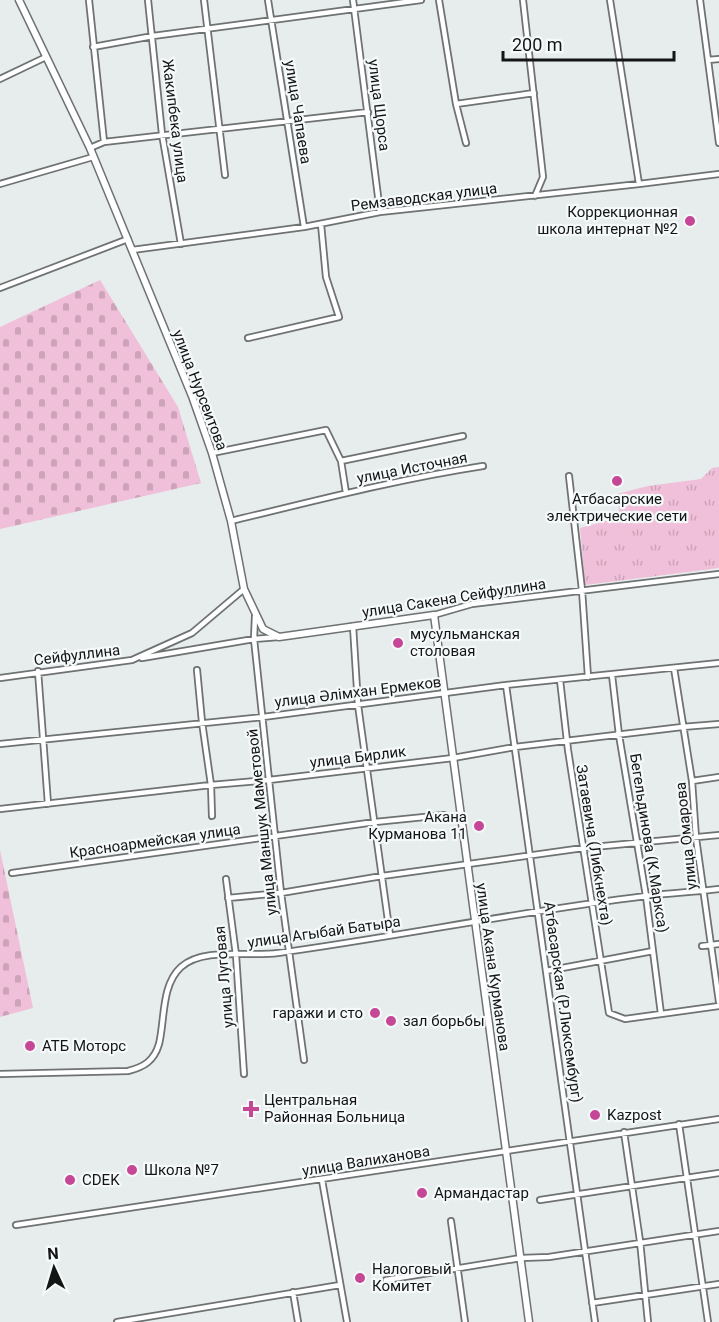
<svg xmlns="http://www.w3.org/2000/svg" width="719" height="1322" font-family="Roboto,sans-serif">
<style>
.grass{fill:url(#grass-tufts)}
.cemetery{fill:url(#cemetery-stones)}
.lines{fill:none;stroke-linecap:round;stroke-linejoin:round}
.minor-casing{stroke:#6e7272;stroke-width:8}
.secondary-casing{stroke:#6e7272;stroke-width:9}
.minor{stroke:#fff;stroke-width:4.5}
.secondary{stroke:#fff;stroke-width:6}
.poi-dot{fill:#c54796;stroke:#f5f9f9;stroke-width:2}
.labels{text-anchor:middle;dominant-baseline:central;stroke-width:4.5;stroke-linejoin:round;paint-order:stroke}
.street-label{font-size:15px;fill:#141515;stroke:#f5f9f9}
.poi-label{font-size:15px;fill:#141515;stroke:#f5f9f9;text-anchor:start}
</style>
<defs>
<pattern id="grass-tufts" width="24" height="20" patternUnits="userSpaceOnUse" patternTransform="scale(1.5)"><rect width="24" height="20" fill="#f0bfd9"/><path d="M3 7l-1-3M5 7V3M7 7l1-3M15 17l-1-3M17 17v-4M19 17l1-3" fill="none" stroke="#cda3b9"/></pattern>
<pattern id="cemetery-stones" width="16" height="16" patternUnits="userSpaceOnUse" patternTransform="scale(1.5)"><rect width="16" height="16" fill="#f0bfd9"/><path d="M2 7V4a2 2 0 0 1 4 0v3zM10 15v-3a2 2 0 0 1 4 0v3z" fill="#cda3b9"/></pattern>
</defs>
<rect width="100%" height="100%" fill="#e7ecec"/>
<!-- grass -->
<path class="grass" d="M719,467V568L585,585L580,528L620,517L617,494L648,486L701,479L712,468Z"/>
<!-- cemetery -->
<path class="cemetery" d="M100,280L178,407L201,483L0,529V327Z
M0,850L33,1008L0,1017Z"/>
<g class="lines">
<!-- minor casing -->
<g class="minor-casing">
<path id="minor" d="M89,0L104,142L90,148
M148,0L162,134L181,244
M204,0L225,175
M268,0L304,227
M353,0L380,212
M439,0L456,104L466,143
M523,0L543,177L535,196
M610,0L639,184
M700,0L719,143
M93,47L153,36L421,0
M708,60L719,59
M0,79L46,57
M456,104L534,93
M104,142L368,112
M0,184L93,157
M132,250L304,227L380,212L639,184L719,174
M0,288L128,239
M248,338L339,317L326,277L321,224
M212,453L326,430L341,461L346,493
M341,461L463,436
M569,476L582,590L588,677
M231,521C314,501 398,479 483,466
M434,615L472,604L719,574
M255,616L254,639L281,893L304,1060
M353,626L358,705L390,935
M142,658L254,639L279,637
M674,668L692,781L696,838L719,1002
M197,670L202,722L211,785L212,816
M38,671L48,804
M612,675L619,735L646,896L661,1014
M0,678L132,660L192,633L244,589
M560,680L568,750L609,1013L625,1019L719,1006
M506,685L595,1322
M0,744L263,717L506,685L719,663
M692,781L719,777
M0,809L211,785L269,780L453,758L515,747L682,727L719,724
M12,873L375,822L444,815
M226,879L236,955L244,1074
M228,898L281,893L382,876L583,848L719,835
M702,946L719,944
M546,971L653,951
M0,1074L128,1071C144,1067 154,1061 159,1044C165,1020 161,985 181,967C203,947 249,957 278,953C401,936 523,911 646,896C671,893 695,892 719,889
M679,1124L708,1322
M624,1132L640,1241L648,1322
M322,1180L347,1322
M540,1200L719,1173
M451,1221L465,1322
M16,1225L719,1119
M386,1280L521,1258L549,1257L719,1231
M293,1292L298,1322
M592,1303L719,1284
M117,1322L340,1285"/>
</g>
<!-- secondary casing -->
<g class="secondary-casing">
<path id="secondary" d="M19,0L90,148L192,396L212,453L231,521L244,589L263,629L279,637L434,615L529,1322"/>
</g>
<!-- minor -->
<use href="#minor" class="minor"/>
<!-- secondary -->
<use href="#secondary" class="secondary"/>
</g>
<!-- markers -->
<g class="poi-dot">
<circle cx="690" cy="221" r="6"/>
<circle cx="617" cy="481" r="6"/>
<circle cx="398" cy="643" r="6"/>
<circle cx="479" cy="826" r="6"/>
<circle cx="375" cy="1013" r="6"/>
<circle cx="391" cy="1021" r="6"/>
<circle cx="30" cy="1046" r="6"/>
<path d="M248 1100h6v6h6v6h-6v6h-6v-6h-6v-6h6z"/>
<circle cx="595" cy="1115" r="6"/>
<circle cx="132" cy="1170" r="6"/>
<circle cx="70" cy="1180" r="6"/>
<circle cx="422" cy="1193" r="6"/>
<circle cx="360" cy="1278" r="6"/>
</g>
<g class="labels">
<!-- street labels -->
<g class="street-label">
<text transform="translate(379 105) rotate(83)">улица Щорса</text>
<text transform="translate(298 112) rotate(81)">улица Чапаева</text>
<text transform="translate(175 121) rotate(83)">Жакипбека улица</text>
<text transform="translate(424 197) rotate(-7)">Ремзаводская улица</text>
<text transform="translate(200 390) rotate(69)">улица Нурсеитова</text>
<text transform="translate(412 468) rotate(-11)">улица Источная</text>
<text transform="translate(454 598) rotate(-9)">улица Сакена Сейфуллина</text>
<text transform="translate(77 655) rotate(-7)">Сейфуллина</text>
<text transform="translate(358 692) rotate(-7)">улица Әлімхан Ермеков</text>
<text transform="translate(358 757) rotate(-7)">улица Бирлик</text>
<text transform="translate(262 822) rotate(-96)">улица Маншук Маметовой</text>
<text transform="translate(686 836) rotate(-96)">улица Омарова</text>
<text transform="translate(155 841) rotate(-8)">Красноармейская улица</text>
<text transform="translate(649 843) rotate(81)">Бегельдинова (К.Маркса)</text>
<text transform="translate(594 845) rotate(81)">Затаевича (Либкнехта)</text>
<text transform="translate(324 932) rotate(-8)">улица Агыбай Батыра</text>
<text transform="translate(493 967) rotate(82)">улица Акана Курманова</text>
<text transform="translate(224 977) rotate(-95)">улица Луговая</text>
<text transform="translate(563 1002) rotate(82)">Атбасарская (Р.Люксембург)</text>
<text transform="translate(366 1161) rotate(-9)">улица Валиханова</text>
</g>
<!-- poi labels -->
<g class="poi-label">
<text x="678" y="212" text-anchor="end">Коррекционная<tspan x="678" dy="17">школа интернат №2</tspan></text>
<text x="617" y="499" text-anchor="middle">Атбасарские<tspan x="617" dy="17">электрические сети</tspan></text>
<text x="410" y="634">мусульманская<tspan x="410" dy="17">столовая</tspan></text>
<text x="467" y="817" text-anchor="end">Акана<tspan x="467" dy="17">Курманова 11</tspan></text>
<text x="363" y="1013" text-anchor="end">гаражи и сто</text>
<text x="403" y="1021">зал борьбы</text>
<text x="42" y="1046">АТБ Моторс</text>
<text x="264" y="1100">Центральная<tspan x="264" dy="17">Районная Больница</tspan></text>
<text x="607" y="1115">Kazpost</text>
<text x="144" y="1170">Школа №7</text>
<text x="82" y="1180">CDEK</text>
<text x="434" y="1193">Армандастар</text>
<text x="372" y="1269">Налоговый<tspan x="372" dy="17">Комитет</tspan></text>
</g>
</g>
<!-- north arrow -->
<g transform="translate(54 1268) rotate(356)" stroke="#f5f9f9" stroke-width="4.5" paint-order="stroke">
<path d="M0-4.5L10 22L0 15L-10 22Z" fill="#141515"/>
<text y="-9" font-size="16" font-weight="bold" text-anchor="middle" fill="#141515">N</text>
</g>
<!-- scale -->
<path d="M503 51v9h171v-9" fill="none" stroke="#141515" stroke-width="3"/>
<text x="512" y="51" font-size="18" fill="#141515" stroke="#f5f9f9" stroke-width="4.5" paint-order="stroke">200 m</text>
</svg>
